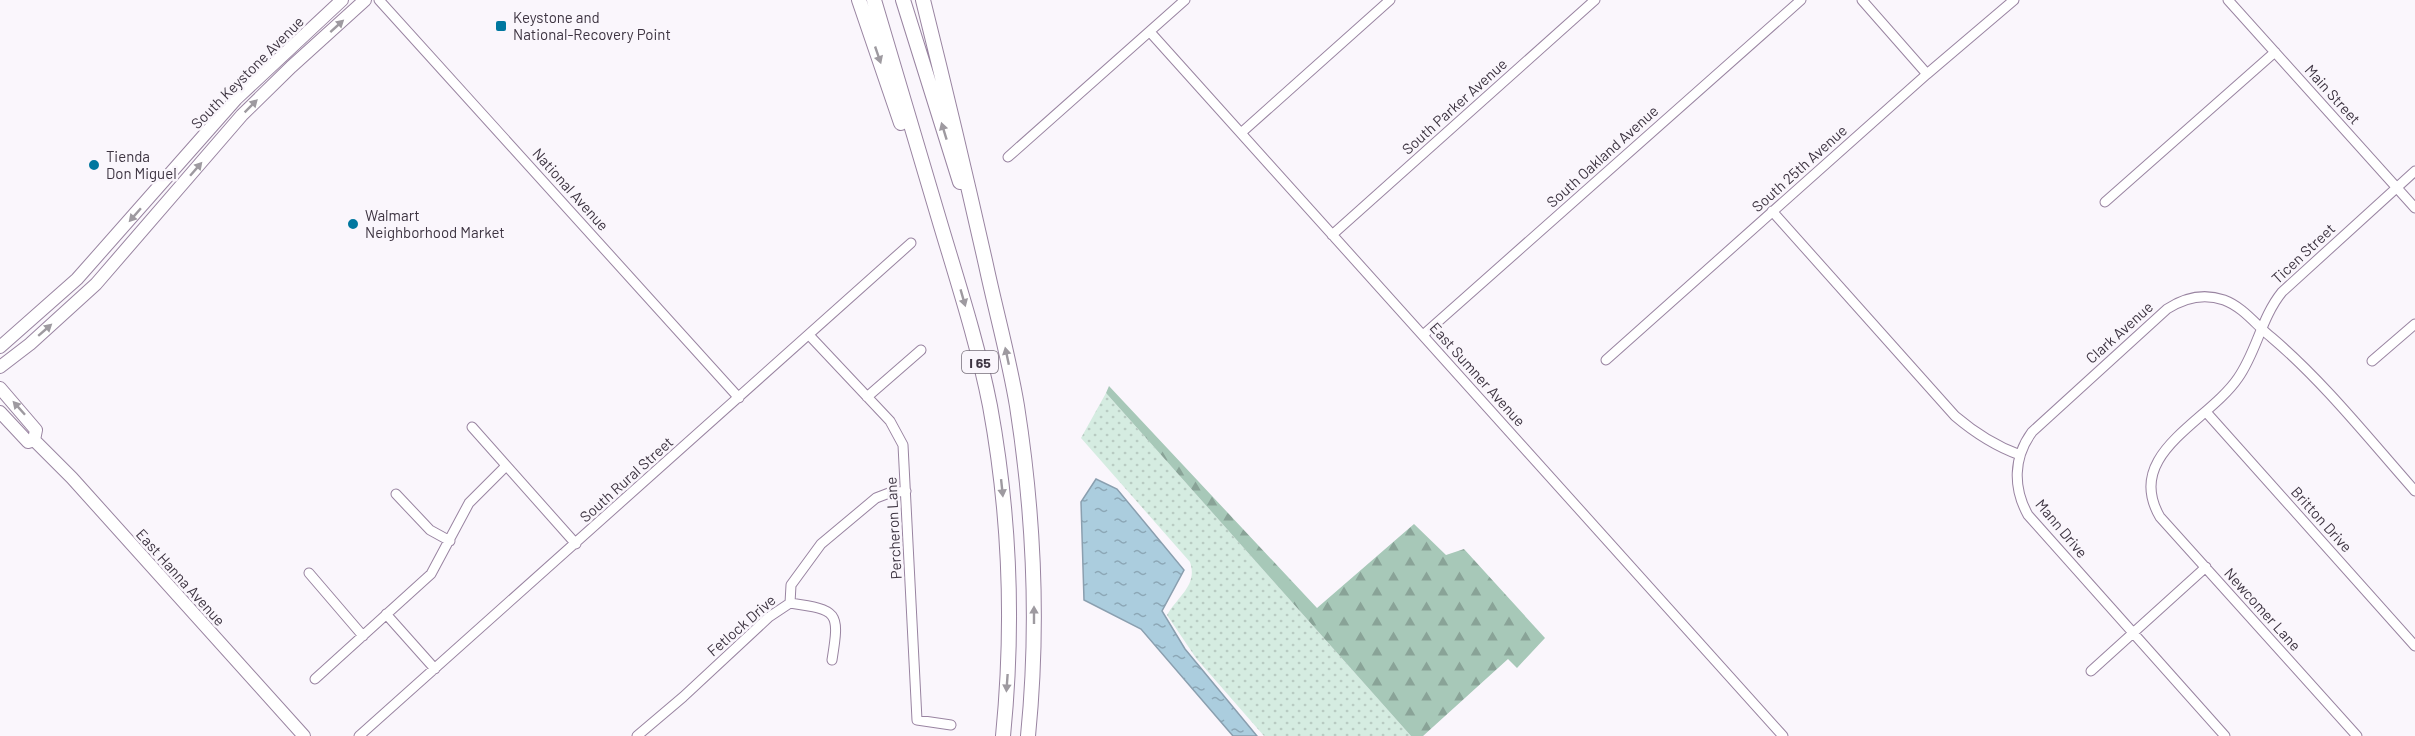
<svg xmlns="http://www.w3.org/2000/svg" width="2415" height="736" font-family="Barlow,sans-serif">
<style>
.green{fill:url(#green-dots)}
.forest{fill:url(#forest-firs)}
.water{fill:url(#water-ripples);stroke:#8a9faf;stroke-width:1.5}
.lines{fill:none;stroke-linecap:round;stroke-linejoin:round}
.minor-casing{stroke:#9984a1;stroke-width:11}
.major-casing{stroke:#9984a1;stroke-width:14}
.highway-casing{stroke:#9984a1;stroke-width:16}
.minor{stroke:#fff;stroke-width:9}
.major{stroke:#fff;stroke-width:12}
.highway{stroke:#fff;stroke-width:14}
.oneway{fill:#9e9aa0}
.poi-dot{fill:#00779f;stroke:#faf6fc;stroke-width:2}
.labels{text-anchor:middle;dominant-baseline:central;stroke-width:5;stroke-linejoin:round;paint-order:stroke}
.shield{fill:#faf6fc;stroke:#766e79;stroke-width:1.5}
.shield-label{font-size:14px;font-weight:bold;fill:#3d3441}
.poi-label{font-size:15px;fill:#3d3441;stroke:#faf6fc;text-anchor:start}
.street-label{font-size:15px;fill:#3d3441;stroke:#faf6fc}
</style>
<defs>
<pattern id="green-dots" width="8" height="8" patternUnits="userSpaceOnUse" patternTransform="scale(1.5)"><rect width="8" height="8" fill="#d5ece1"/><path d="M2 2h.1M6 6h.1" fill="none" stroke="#b8cbc2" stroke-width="1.8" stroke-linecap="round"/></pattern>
<pattern id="forest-firs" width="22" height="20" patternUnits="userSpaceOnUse" patternTransform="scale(1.5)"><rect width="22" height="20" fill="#a7c8b8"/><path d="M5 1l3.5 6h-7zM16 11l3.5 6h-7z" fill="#89a397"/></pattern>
<pattern id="water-ripples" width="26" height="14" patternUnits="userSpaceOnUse" patternTransform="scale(1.5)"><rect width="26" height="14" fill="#abcdde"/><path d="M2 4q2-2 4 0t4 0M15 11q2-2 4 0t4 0" fill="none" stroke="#8ca7b6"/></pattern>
</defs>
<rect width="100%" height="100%" fill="#faf6fc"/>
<!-- green -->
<path class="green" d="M1106,393L1411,736H1264L1196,658L1167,615C1178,596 1198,585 1190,562L1081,438Z"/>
<!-- forest -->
<path class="forest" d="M1109,386L1317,608L1414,524L1446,555L1464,549L1545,638L1517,668L1508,659L1423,736H1411L1106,393Z"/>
<!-- water -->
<path class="water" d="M1096,479L1117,489L1184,570L1162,611L1185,649L1257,736H1233L1141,629L1084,600L1081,502Z"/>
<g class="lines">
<!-- minor casing -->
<g class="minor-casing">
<path id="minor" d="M379,0L739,398
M1862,0L1927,74
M2228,0L2415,208
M1150,32L1783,736
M1241,133L1390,0
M1008,157L1185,0
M2105,202L2275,52
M1772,211L1955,416C1975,433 1995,446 2020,455
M1332,235L1595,0
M809,335L890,421L903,445L917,720L951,725
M1423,335L1801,0
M1606,360L1927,74L2014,0
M2372,361L2415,324
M867,397L921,350
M2206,412L2415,646
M472,427L576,544
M396,494L430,530L450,541
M309,573L363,636
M790,603C838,610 840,611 832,660
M386,614L435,669
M2091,671L2206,567
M315,679L431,574L469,503L506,466
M359,736L911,243
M637,736L683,697L769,617L790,603L791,585L821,544L876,498L889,493L906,491
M2225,736L2028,515C2013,488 2013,458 2032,432L2167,309C2184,298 2204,293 2224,300C2243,307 2256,325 2271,337C2324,382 2369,439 2415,491
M2357,736L2160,517C2123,454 2208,422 2238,378C2257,351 2261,318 2282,292L2415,171"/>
</g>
<!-- major casing -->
<g class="major-casing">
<path id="major" d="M0,347L77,279L236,99L342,0
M0,367L30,344L96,284L242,115L291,67L365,0
M0,388L36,430L34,440
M0,412L28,442L34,440
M34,440L72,478L304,736"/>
</g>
<!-- highway casing -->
<g class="highway-casing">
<path id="highway" d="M859,0L901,123
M874,0C896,75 919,151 941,226C959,286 978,345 990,406C1010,515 1014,626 1003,736
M903,0L960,182
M923,0C945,88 966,176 986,265C996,312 1009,358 1017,406C1034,515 1039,626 1028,736"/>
</g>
<!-- minor -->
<use href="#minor" class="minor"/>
<!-- major -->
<use href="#major" class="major"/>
<!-- highway -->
<use href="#highway" class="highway"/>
</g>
<!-- one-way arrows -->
<defs><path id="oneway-solid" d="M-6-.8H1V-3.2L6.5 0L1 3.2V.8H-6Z" transform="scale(1.5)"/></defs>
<g class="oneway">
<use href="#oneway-solid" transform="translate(337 26) rotate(-42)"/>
<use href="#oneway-solid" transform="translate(878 55) rotate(71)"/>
<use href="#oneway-solid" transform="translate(251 106) rotate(-45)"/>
<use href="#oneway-solid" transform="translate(944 131) rotate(-107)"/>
<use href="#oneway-solid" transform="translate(196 169) rotate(-49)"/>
<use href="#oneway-solid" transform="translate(135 215) rotate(131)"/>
<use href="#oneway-solid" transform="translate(963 298) rotate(74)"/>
<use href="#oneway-solid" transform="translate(45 330) rotate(-41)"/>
<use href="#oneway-solid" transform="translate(1007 356) rotate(-102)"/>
<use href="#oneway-solid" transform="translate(19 408) rotate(-132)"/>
<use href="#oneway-solid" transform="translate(1002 488) rotate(84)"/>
<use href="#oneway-solid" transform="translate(1034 615) rotate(-90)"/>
<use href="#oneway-solid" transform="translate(1007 683) rotate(94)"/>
</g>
<!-- markers -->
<g class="poi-dot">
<rect x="495" y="20" width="12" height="12" rx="3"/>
<circle cx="94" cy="165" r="6"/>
<circle cx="353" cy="224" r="6"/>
</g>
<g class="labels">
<!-- shield labels -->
<rect class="shield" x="962" y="351" width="36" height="22" rx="4.5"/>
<g class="shield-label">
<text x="980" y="362">I 65</text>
</g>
<!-- poi labels -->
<g class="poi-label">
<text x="513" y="17">Keystone and<tspan x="513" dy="17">National-Recovery Point</tspan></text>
<text x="106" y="156">Tienda<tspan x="106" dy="17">Don Miguel</tspan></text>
<text x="365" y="215">Walmart<tspan x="365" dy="17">Neighborhood Market</tspan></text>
</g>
<!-- street labels -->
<g class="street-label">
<text transform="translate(247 72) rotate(-45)">South Keystone Avenue</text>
<text transform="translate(2333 94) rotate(48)">Main Street</text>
<text transform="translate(1454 106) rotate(-42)">South Parker Avenue</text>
<text transform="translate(1602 156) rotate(-42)">South Oakland Avenue</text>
<text transform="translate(1799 168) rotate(-42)">South 25th Avenue</text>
<text transform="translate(571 189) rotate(48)">National Avenue</text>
<text transform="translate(2303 253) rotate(-43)">Ticen Street</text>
<text transform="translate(2119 332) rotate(-42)">Clark Avenue</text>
<text transform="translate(1478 374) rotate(48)">East Sumner Avenue</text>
<text transform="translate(626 479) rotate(-42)">South Rural Street</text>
<text transform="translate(2322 519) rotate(48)">Britton Drive</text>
<text transform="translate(893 528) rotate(-93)">Percheron Lane</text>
<text transform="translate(2062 528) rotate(50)">Mann Drive</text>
<text transform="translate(181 577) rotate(48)">East Hanna Avenue</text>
<text transform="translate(2263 609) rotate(48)">Newcomer Lane</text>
<text transform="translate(741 625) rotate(-41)">Fetlock Drive</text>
</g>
</g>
</svg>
